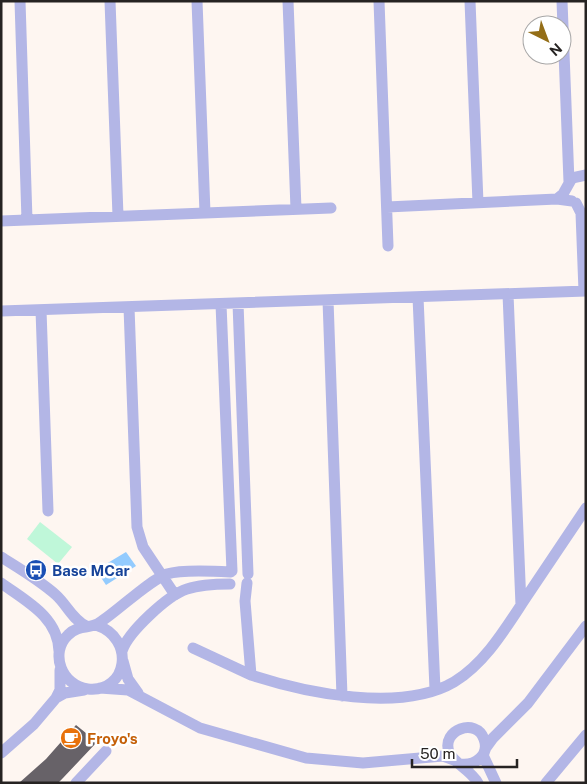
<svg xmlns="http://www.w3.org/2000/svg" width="587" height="784" font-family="'Public Sans',sans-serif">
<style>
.green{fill:#bff7d9}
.water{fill:#93cbfe}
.building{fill:#676268}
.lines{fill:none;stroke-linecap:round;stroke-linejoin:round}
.street{stroke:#b3b6e6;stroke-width:11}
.labels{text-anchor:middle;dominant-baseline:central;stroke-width:5;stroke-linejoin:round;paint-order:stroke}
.transit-label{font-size:15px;font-weight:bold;fill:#164399;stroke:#fff;text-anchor:start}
.food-label{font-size:15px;font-weight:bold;fill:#c56008;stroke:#fff;text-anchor:start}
</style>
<rect width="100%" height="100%" fill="#fef6f1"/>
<!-- green -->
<path class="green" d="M40,522L72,547L58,564L27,539Z"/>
<!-- water -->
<path class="water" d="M126,552L136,566L106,585L96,570Z"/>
<!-- building -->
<path class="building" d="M76,725L97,742L63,778L58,783H19L46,759Z"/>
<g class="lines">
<!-- street -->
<path class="street" d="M20,1L27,220
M110,1L118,216
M197,1L205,213
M288,1L296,209
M379,1L388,246
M470,1L478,203
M562,1L569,182
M572,201L557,199L563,194L572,178L586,175
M576,203L581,213L584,291
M387,207L557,199
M1,221L331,208
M508,294L521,605
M418,297L435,689
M328,300L342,696
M238,303L248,574
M221,304L232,571
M129,307L137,527L143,547L175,595
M41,310L48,511
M1,311L586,291
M1,557C20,569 39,580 56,595C67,605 72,619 86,626
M1,583C26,601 58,617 59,651
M247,583L245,601L251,675C306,693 401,713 454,682C487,662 508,624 529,593C548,565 567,536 586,508
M96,625C136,638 128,693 88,689C62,686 49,653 68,635C79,624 90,629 99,623C118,611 148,581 167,574C182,569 214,571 231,572
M193,648L251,675
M122,651C128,632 168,595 187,589C199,585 217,584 230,584
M123,661L128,679L138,693
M60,670V690L56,698L65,693L84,690
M100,688L128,690L200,728L306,758L363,763L443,756L454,760
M485,749L493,738L528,703L586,626
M1,753L34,724L56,698
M483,755L496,783
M460,764C475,766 490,755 484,739C476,717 441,730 449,752C453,763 471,770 478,783
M76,783L106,751
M546,783L586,735"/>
</g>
<!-- icons -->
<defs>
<g id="bus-disc" transform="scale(1.125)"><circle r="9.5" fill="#1a4fb4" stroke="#fff"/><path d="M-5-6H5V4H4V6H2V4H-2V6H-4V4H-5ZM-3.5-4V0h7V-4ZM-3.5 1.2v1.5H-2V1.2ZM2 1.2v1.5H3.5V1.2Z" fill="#fff"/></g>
<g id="cafe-disc" transform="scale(1.125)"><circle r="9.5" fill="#e8710a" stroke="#fff"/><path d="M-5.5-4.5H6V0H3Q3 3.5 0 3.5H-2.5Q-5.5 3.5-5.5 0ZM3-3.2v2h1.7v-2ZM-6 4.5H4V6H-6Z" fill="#fff"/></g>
</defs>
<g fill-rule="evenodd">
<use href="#bus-disc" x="36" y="570"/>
<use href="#cafe-disc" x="71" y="738"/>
</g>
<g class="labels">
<!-- transit labels -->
<g class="transit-label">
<text x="52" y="570">Base MCar</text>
</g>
<!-- food labels -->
<g class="food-label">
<text x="87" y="738">Froyo's</text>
</g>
</g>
<!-- border -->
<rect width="587" height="784" fill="none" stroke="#262322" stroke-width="5"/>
<!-- north arrow -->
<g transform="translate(547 40) rotate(138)"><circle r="24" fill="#ffffff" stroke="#a8a7a7"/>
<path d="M0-4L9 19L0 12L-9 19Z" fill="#946e17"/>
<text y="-8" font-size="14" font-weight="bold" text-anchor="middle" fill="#262322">N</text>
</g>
<!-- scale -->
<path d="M412 759v8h105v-8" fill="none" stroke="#262322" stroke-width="2.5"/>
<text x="420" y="759" font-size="15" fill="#262322" stroke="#ffffff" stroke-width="4" paint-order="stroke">50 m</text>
</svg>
